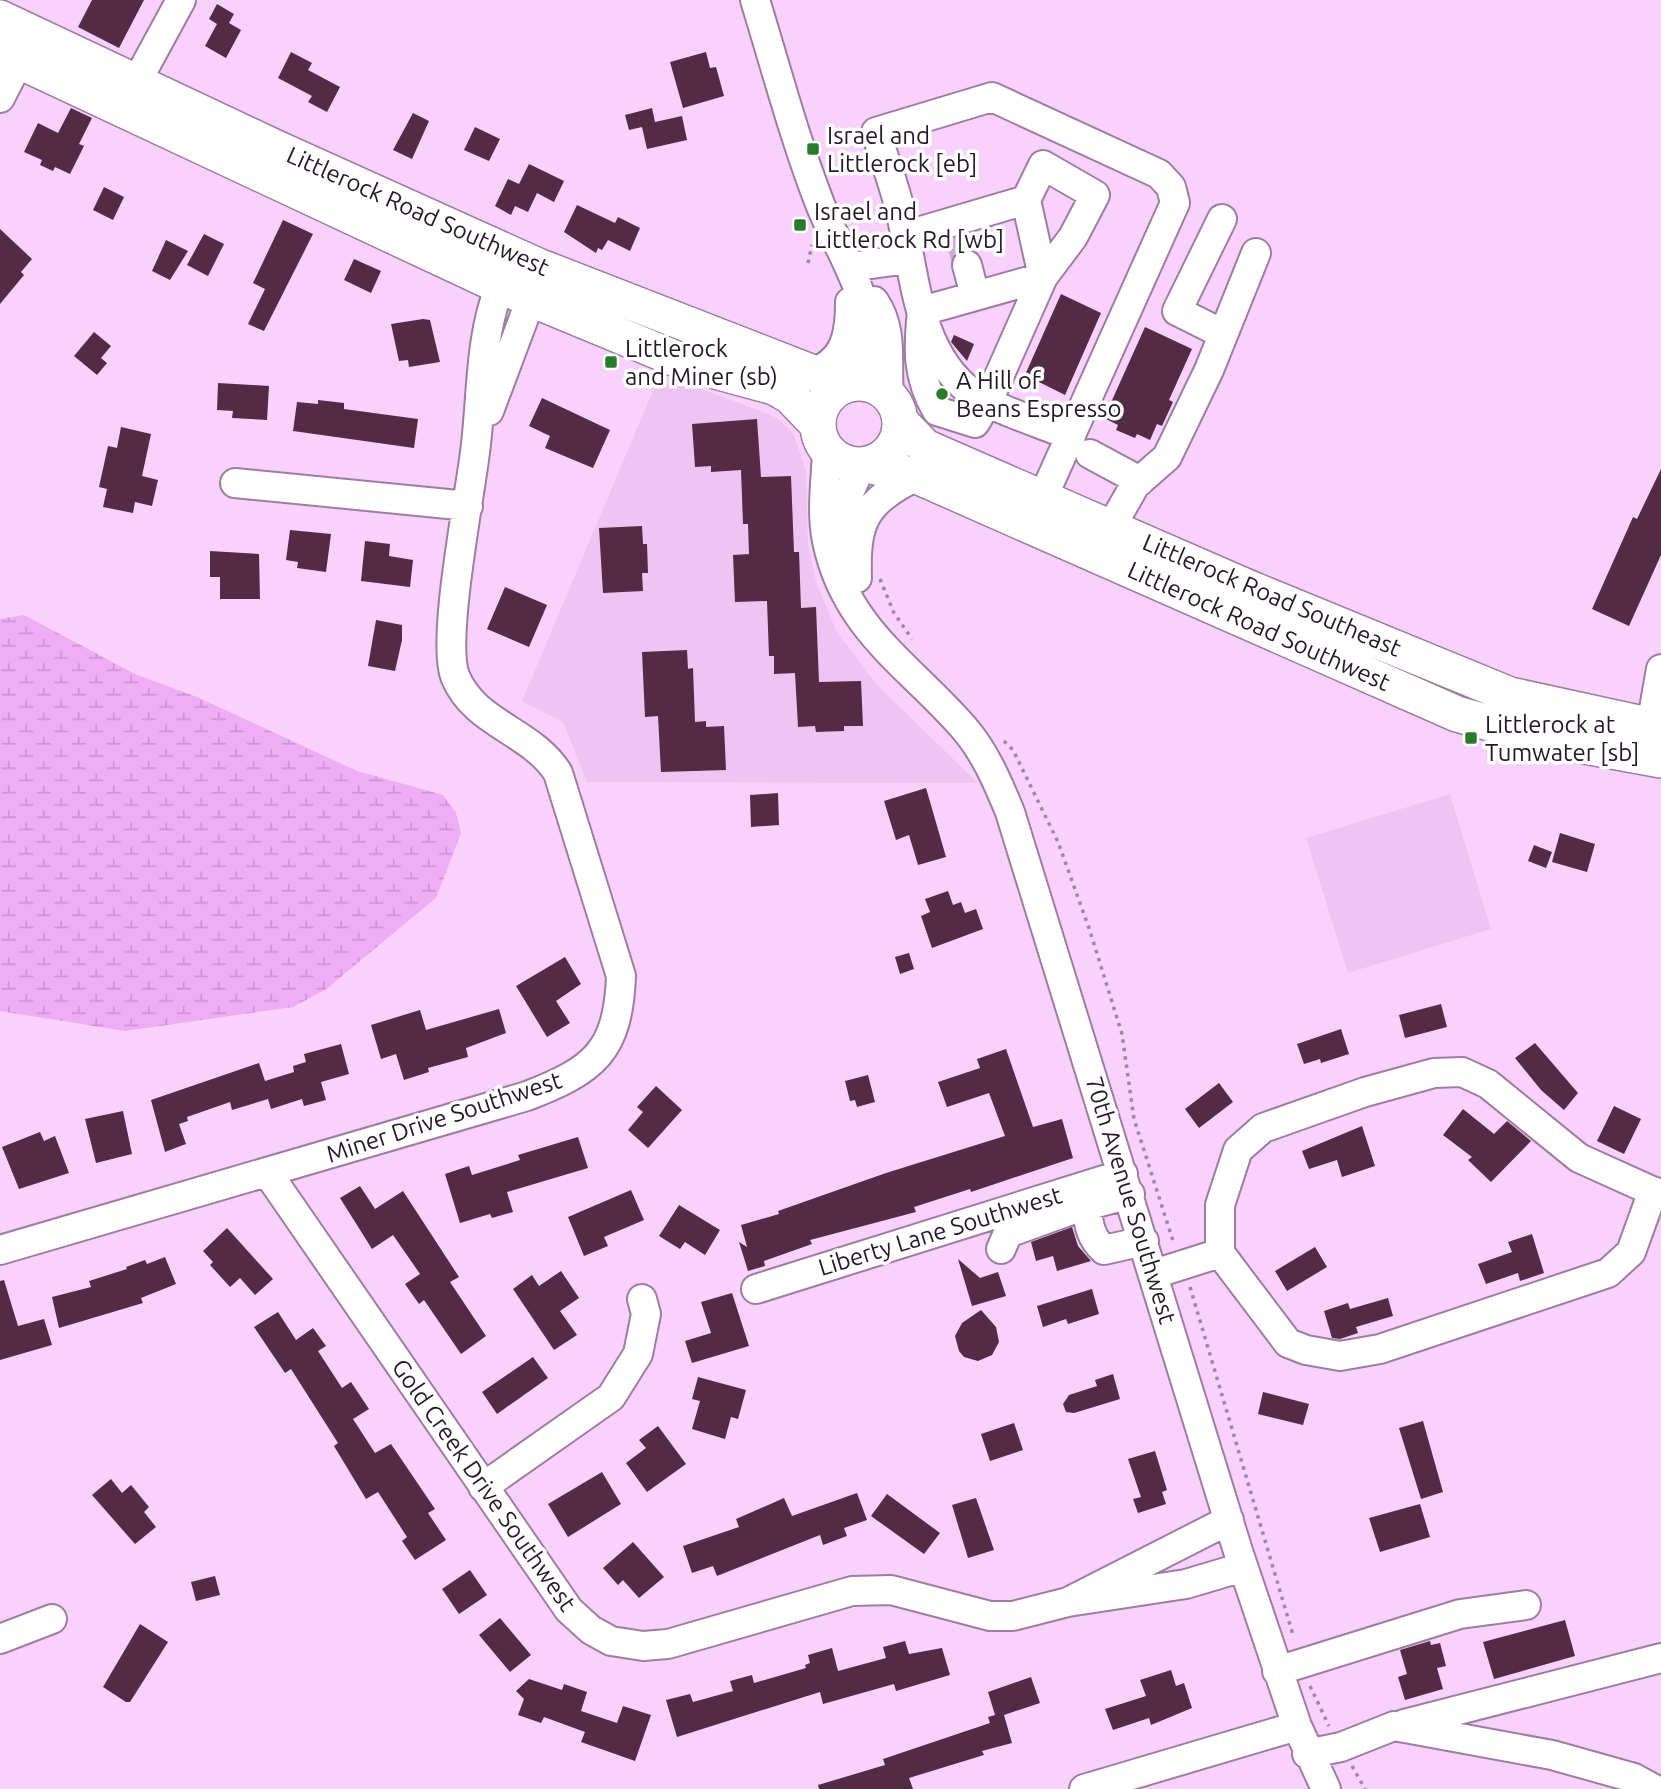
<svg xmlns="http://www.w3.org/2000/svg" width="1661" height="1789" font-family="Ubuntu,sans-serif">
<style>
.built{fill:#eec4f3}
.wetland{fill:url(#wetland-marsh)}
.building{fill:#532b44}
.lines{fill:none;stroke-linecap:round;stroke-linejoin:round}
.minor-tunnel{stroke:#ceadd2;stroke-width:28;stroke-dasharray:28 14;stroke-linecap:butt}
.minor-casing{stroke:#9f7ca3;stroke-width:32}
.major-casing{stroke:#9f7ca3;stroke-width:38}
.path{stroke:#a185a4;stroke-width:3.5;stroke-dasharray:3.5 5;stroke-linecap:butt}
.minor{stroke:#fff;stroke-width:28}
.major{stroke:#fff;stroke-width:35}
.poi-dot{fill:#287c29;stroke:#fff;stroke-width:2.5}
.labels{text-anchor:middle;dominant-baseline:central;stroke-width:7;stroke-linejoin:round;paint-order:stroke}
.poi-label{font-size:24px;fill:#261928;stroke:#fff;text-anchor:start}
.street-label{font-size:24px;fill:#261928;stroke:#fff}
</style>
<defs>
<pattern id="wetland-marsh" width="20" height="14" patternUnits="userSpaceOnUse" patternTransform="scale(1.75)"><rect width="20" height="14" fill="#efadf6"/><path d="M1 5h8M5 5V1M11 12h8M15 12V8" fill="none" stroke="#cd94d3"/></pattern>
</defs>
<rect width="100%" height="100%" fill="#f8d2fc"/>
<!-- built -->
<path class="built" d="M660,374L753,408L777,418L793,432L806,471L808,544L816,582L836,630L878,686L978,783L587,782L563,722L522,701Z
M1450,794L1491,929L1348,973L1306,838Z"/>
<!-- wetland -->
<path class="wetland" d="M24,615L135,674L197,697L357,771L443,795L456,813L461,833L436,898L325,990L293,1007L125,1031L0,1011V619Z"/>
<!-- building -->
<path class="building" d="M92,0H144L119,48L78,27Z
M217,4L234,14L229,23L241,30L226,58L205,46L217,24L209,19Z
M291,52L312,63L308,70L340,87L327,112L308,102L312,96L278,78Z
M706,52L710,68L716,67L724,96L683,108L670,62Z
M71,108L92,118L79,144L84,146L70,174L55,167L53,171L40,165L42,160L24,152L38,123L58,133Z
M652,108L655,122L682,116L687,140L647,149L642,127L629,130L625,115Z
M413,113L429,121L412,159L393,150Z
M475,127L500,139L489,161L464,150Z
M529,164L564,181L554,202L537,193L528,212L515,206L511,215L495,206L508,179L519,184Z
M104,187L124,197L113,220L93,210Z
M577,205L615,223L618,217L640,228L630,251L608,240L602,250L598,248L596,253L564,232Z
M283,220L313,234L264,331L248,324L265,289L253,283Z
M0,229L32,259L21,272L24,275L0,304Z
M204,234L224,244L208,276L187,265Z
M166,240L188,251L170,280L152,271Z
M354,259L381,271L371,293L344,280Z
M1061,294L1101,313L1065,395L1025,375Z
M423,319L430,320L440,362L409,367L408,360L399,361L391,324Z
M1145,327L1192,349L1169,400L1173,402L1162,426L1157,424L1150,440L1137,434L1135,438L1116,430L1118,425L1104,418Z
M94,332L111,346L101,358L107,363L97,375L74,356Z
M954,335L974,344L967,361L951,342Z
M218,383L269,386L267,420L232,418L233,411L217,410Z
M542,398L610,430L593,468L545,448L550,436L529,426Z
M318,400L344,403V409L418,419L414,448L293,431L297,402L318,404Z
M757,419L761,477L791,476L794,552H799L801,608L816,607L819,682L861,681L863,726H844V731L816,732L815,726L798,727L795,673L774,674V656H769L767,601L735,602L733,555L749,554L748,524H743L741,470L711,472V466L695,467L692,424Z
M121,427L151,434L142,476L158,480L152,506L135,502L133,513L103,507L107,489L99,487L108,446L117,448Z
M1661,469V555L1629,626L1592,609L1633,517L1637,519Z
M642,526L643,544H647L648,573H642L643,591L603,593L599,528Z
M290,530L331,534L326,572L297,568L298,562L286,560Z
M365,541L390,544L389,556L413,560L410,587L361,581Z
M210,551L259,554L260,599H220V577H210Z
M505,587L547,605L529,647L487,629Z
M376,620L402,625V640L395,671L368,666Z
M687,650L688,669L693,668L695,722L706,721V727L724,726L726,770L661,772L658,716L645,717L642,652Z
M926,788L946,857L918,865L909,835L896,840L884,801Z
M778,793L779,825L751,827L750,795Z
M1560,833L1595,844L1587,872L1552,862Z
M1534,845L1552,852L1546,868L1528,861Z
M948,891L953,905L961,902L965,913L976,909L983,929L932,948L921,916L930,912L925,899Z
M909,953L914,969L900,974L895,957Z
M565,957L581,984L556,1001L570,1023L547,1037L516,986Z
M1441,1004L1447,1027L1405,1038L1399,1015Z
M499,1009L506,1033L466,1048L468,1057L428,1068L429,1072L404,1080L396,1054L381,1059L371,1025L420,1010L426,1030Z
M1341,1029L1349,1054L1321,1063L1320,1059L1304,1064L1297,1044Z
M1535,1043L1578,1093L1564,1110L1541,1090L1515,1058Z
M341,1044L349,1074L321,1082L326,1100L304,1106L302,1099L271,1109L268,1099L232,1110L230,1102L187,1117L188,1121L179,1124L186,1144L165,1152L151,1100L259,1063L265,1081L294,1072L293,1066L306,1062L304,1054Z
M1006,1049L1033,1127L1062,1119L1073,1158L971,1192L970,1189L914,1207L916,1212L810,1240L812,1244L764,1261L765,1266L748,1271L739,1242L747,1247L741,1225L779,1214L778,1211L886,1173L1005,1136L989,1093L947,1107L938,1082L980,1068L977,1059Z
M868,1075L875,1102L857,1107L855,1100L850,1101L845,1081Z
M1219,1083L1233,1102L1199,1128L1185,1109Z
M656,1086L682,1110L648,1148L628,1130L643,1112L637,1107Z
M1614,1106L1641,1119L1624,1154L1597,1141Z
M1463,1109L1494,1134L1507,1121L1531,1141L1491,1182L1468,1160L1472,1157L1443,1135Z
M123,1111L132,1154L96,1163L85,1119Z
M1362,1126L1375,1166L1342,1177L1337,1160L1309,1169L1302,1151Z
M40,1132L44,1141L55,1136L69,1173L19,1189L2,1147Z
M578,1137L588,1168L507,1192L513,1212L492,1218L490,1214L460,1223L445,1174L469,1166L472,1175L520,1160L518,1155Z
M360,1186L375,1209L403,1191L459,1277L450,1282L486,1336L461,1354L424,1300L419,1304L405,1284L420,1274L393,1235L372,1249L340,1198Z
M631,1190L644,1220L604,1237L608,1246L584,1256L568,1217Z
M679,1205L720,1230L705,1255L685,1242L680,1249L659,1236Z
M1072,1227L1078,1246L1091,1261L1057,1271L1053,1256L1036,1261L1031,1242Z
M227,1228L273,1279L255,1295L240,1278L230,1287L210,1265L213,1262L203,1251Z
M1532,1234L1544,1273L1520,1281L1518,1273L1486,1284L1478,1264L1512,1252L1508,1242Z
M1315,1247L1327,1267L1287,1291L1275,1271Z
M165,1257L176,1284L141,1298L143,1303L59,1328L52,1297L91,1287L89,1281L127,1269L126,1267L145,1260L147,1264Z
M958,1259L980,1278L998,1272L1006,1296L972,1306Z
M561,1271L579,1298L560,1311L577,1335L554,1350L513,1289L532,1275L539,1286Z
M4,1280L18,1326L44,1319L52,1345L0,1360V1281Z
M1092,1289L1099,1314L1068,1324L1066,1319L1043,1327L1037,1306Z
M732,1293L749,1346L692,1363L685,1341L711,1333L701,1302Z
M1388,1298L1393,1316L1356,1327L1358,1333L1340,1339L1332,1338L1324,1311L1348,1303L1350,1309Z
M981,1310L996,1327L999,1342L992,1355L978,1361L964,1357L959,1351L955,1336L962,1323Z
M278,1312L296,1340L313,1328L326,1346L318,1351L342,1388L351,1382L369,1409L353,1419L375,1453L391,1444L435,1509L428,1513L446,1540L415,1560L402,1541L407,1537L378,1492L366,1499L334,1446L338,1443L291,1369L285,1373L254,1327Z
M533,1357L548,1378L497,1414L482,1392Z
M1113,1374L1120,1399L1074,1413L1066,1412L1063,1404L1069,1395L1097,1386L1095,1380Z
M698,1377L746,1390L738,1419L731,1417L725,1439L692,1429L700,1401L692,1399Z
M1263,1392L1309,1404L1303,1425L1258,1414Z
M1423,1421L1443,1492L1421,1499L1399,1428Z
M1014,1423L1023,1450L990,1461L981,1434Z
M658,1426L686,1464L647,1492L626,1463L646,1448L639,1440Z
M1155,1451L1167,1490L1162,1492L1166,1504L1138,1513L1133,1499L1141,1497L1128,1459Z
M602,1472L621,1504L568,1537L548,1504Z
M111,1479L122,1493L131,1485L149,1507L144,1512L156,1527L135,1544L92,1495Z
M857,1493L867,1520L844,1528L847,1536L823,1545L820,1535L717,1576L713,1566L692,1573L683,1546L739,1527L736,1519L784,1498L792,1516Z
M887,1494L940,1533L924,1554L871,1516Z
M976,1498L994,1550L968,1558L952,1505Z
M1420,1504L1430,1537L1380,1552L1369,1518Z
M633,1542L664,1577L639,1598L623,1580L618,1585L603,1568Z
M470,1570L487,1595L459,1614L442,1589Z
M215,1576L220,1595L196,1601L191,1582Z
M500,1618L531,1655L510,1672L479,1635Z
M1565,1620L1575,1656L1494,1679L1483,1642Z
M140,1624L168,1642L130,1702H126L103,1687Z
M905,1641L909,1654L942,1648L950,1675L896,1691L894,1684L823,1704L820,1692L677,1737L666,1700L690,1694L693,1702L733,1691L730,1681L752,1675L754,1683L806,1668L805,1665L810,1663L808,1655L832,1648L838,1671L886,1658L883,1647Z
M1430,1641L1431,1645L1440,1643L1446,1666L1437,1668L1443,1689L1405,1700L1398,1677L1407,1674L1400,1650Z
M1171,1670L1176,1686L1184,1683L1192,1708L1151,1725L1149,1718L1113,1730L1105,1709L1146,1696L1140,1680Z
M1031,1677L1040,1703L1004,1715L1012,1743L982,1751L984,1755L909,1778L913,1789H819L818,1785L885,1765L883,1759L990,1723L988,1717L995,1715L988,1692Z
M529,1679L562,1690L564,1684L587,1692L581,1711L617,1723L623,1706L651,1715L635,1761L581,1742L585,1732L544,1717L541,1723L518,1715L524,1699L516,1691Z"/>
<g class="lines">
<!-- minor-tunnel -->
<path class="minor-tunnel" d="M958,233L967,265"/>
<!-- minor casing -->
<g class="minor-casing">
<path id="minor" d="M755,0C776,68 794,137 820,204C836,244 863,284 868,328C870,349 862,366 851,383
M137,81L181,0
M0,98L19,61
M1222,219L1177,311L1223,334
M904,236L1026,200L1043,165L1095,195L1073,237L1043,277L988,401L975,423L937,411C917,377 918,349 922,311L1043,277L1026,200
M967,265L975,296
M850,267L908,259
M874,301C894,330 886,362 889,394
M810,374C845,362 850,336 850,302
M489,411L531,299
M827,450C826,480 821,512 827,541C845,629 909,665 964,728C985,752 998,783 1010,812L1238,1551L1297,1726L1326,1789
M1090,454L1140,481
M235,483L468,506
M1043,497L1175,203L1171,187L1159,174L992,97L876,132C884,159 895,187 901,214C915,275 917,352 972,393C991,408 1046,425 1071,436
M1111,527L1135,485L1167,457L1209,370L1256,253
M844,543L845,502L861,466
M857,578C855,520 865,502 917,476
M1651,726L1661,669
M267,1172L569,1610L591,1630L611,1641L643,1646L668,1644L852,1591L891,1590L990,1616H1013L1068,1602
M1653,1191L1631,1252L1608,1273L1380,1349L1340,1356L1306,1350L1288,1343L1220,1253V1205L1238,1150L1263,1128L1365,1092L1434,1073L1462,1072L1488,1084L1579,1158L1661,1195
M1086,1206C1089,1225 1090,1237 1104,1250L1144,1241
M1001,1249L1008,1233L1074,1209L1130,1194
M0,1250L527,1096C594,1070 618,1052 621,976L558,773C532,731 474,724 455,676C441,638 471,492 476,444C482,391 480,336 500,286
M1154,1274L1220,1253
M756,1289L1123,1174
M483,1487L611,1397L638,1354L646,1314L642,1299
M1229,1520L1068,1602L1186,1584L1243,1567
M0,1639L52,1619
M1277,1671L1460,1614L1526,1605
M1404,1724L1661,1658
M1307,1754L1341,1747L1394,1726L1552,1755L1634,1778L1654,1789
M1084,1789L1297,1726"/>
</g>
<!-- major casing -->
<g class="major-casing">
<path id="major" d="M0,18L274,147L538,266L844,385
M0,52L500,286L686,363L774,387L790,396L818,425
M818 424a41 41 0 1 1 82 0a41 41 0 1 1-82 0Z
M901,422L925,447L1249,588L1510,695L1661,728
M866,465L917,476L1457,714L1546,739L1661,760"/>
</g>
<!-- path -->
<path class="path" d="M808,263L812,245
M880,579L894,613L912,639
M1004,741L1013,750L1058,842L1090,931L1122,1034L1134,1119L1174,1244
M1190,1287L1293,1635
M1310,1686L1329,1726
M1352,1766L1365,1789"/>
<!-- minor -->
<use href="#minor" class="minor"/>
<!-- major -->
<use href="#major" class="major"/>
</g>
<!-- markers -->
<g class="poi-dot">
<rect x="806" y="142" width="14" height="14" rx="3.5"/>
<rect x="793" y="218" width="14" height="14" rx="3.5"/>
<rect x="604" y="355" width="14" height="14" rx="3.5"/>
<circle cx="942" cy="394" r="7"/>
<rect x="1464" y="731" width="14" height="14" rx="3.5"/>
</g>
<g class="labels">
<!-- poi labels -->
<g class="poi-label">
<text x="827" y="135">Israel and<tspan x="827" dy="28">Littlerock [eb]</tspan></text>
<text x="814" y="211">Israel and<tspan x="814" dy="28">Littlerock Rd [wb]</tspan></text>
<text x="625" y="348">Littlerock<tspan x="625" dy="28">and Miner (sb)</tspan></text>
<text x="956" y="380">A Hill of<tspan x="956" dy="28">Beans Espresso</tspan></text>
<text x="1485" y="724">Littlerock at<tspan x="1485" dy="28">Tumwater [sb]</tspan></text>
</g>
<!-- street labels -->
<g class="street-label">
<text transform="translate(418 211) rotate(24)">Littlerock Road Southwest</text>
<text transform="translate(1272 595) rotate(23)">Littlerock Road Southeast</text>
<text transform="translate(1259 626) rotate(24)">Littlerock Road Southwest</text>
<text transform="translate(444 1117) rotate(-18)">Miner Drive Southwest</text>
<text transform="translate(1131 1200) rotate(73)">70th Avenue Southwest</text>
<text transform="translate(940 1231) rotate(-17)">Liberty Lane Southwest</text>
<text transform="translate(484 1485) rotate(55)">Gold Creek Drive Southwest</text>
</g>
</g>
</svg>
